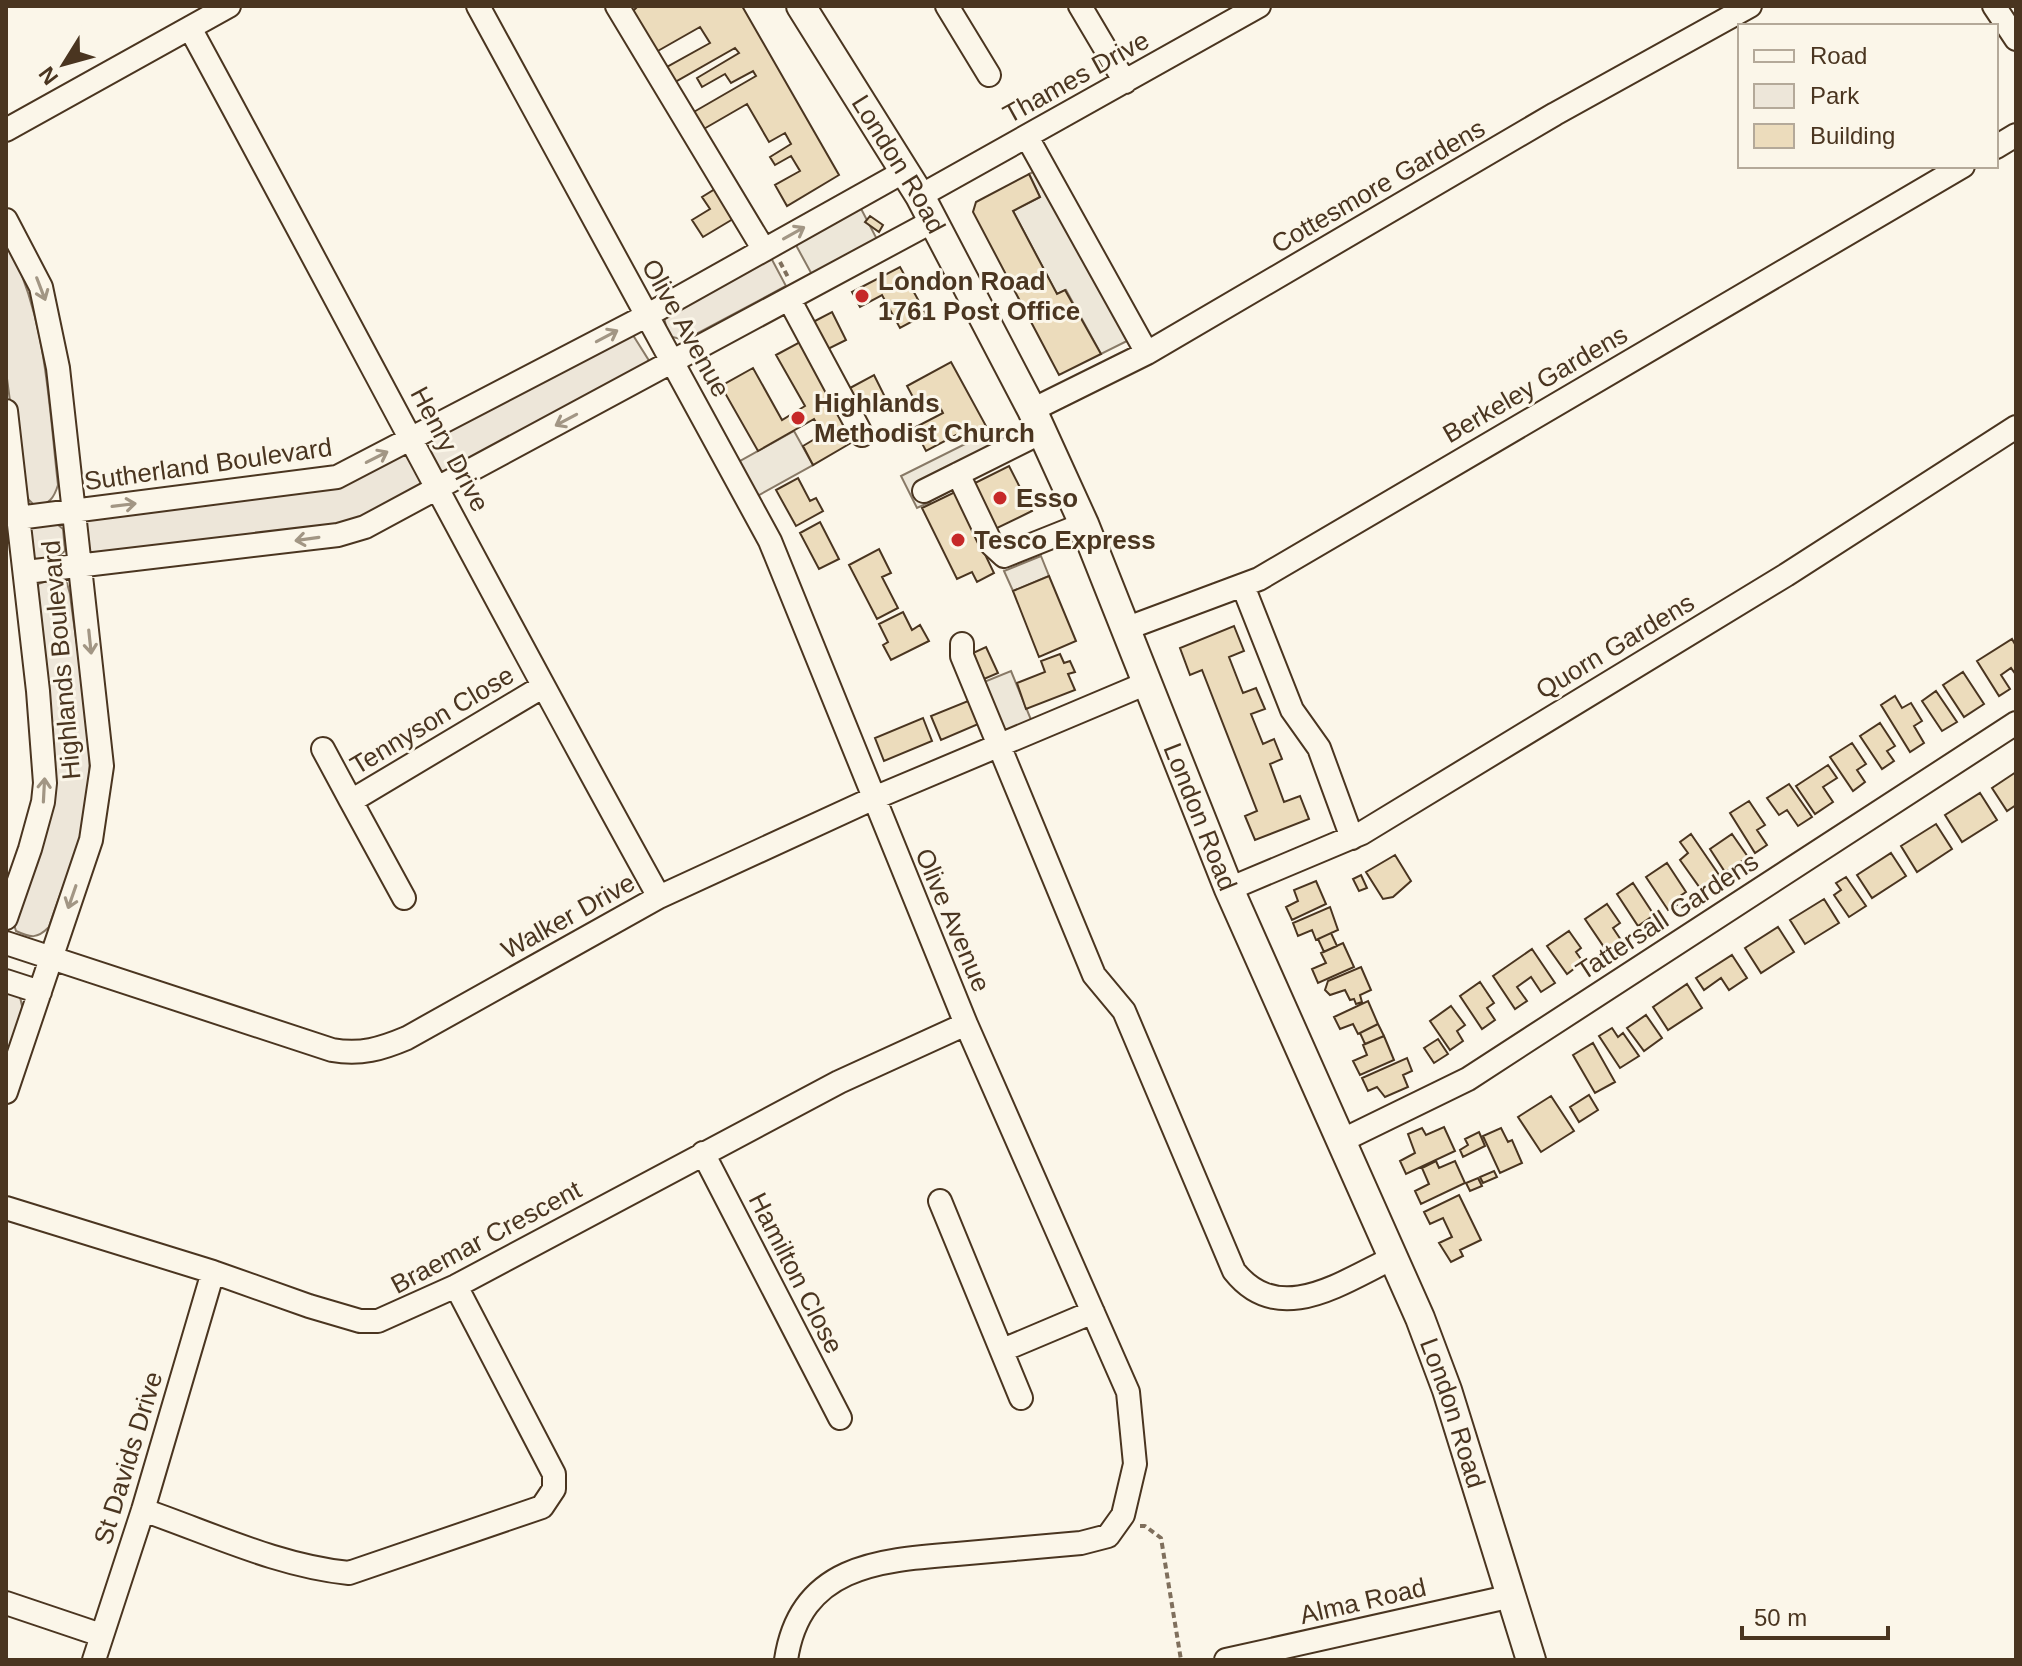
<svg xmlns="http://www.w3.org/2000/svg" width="2022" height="1666" font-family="Arial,sans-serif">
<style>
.green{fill:#ede6d9;stroke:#887966;stroke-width:2}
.parking{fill:#ede7d9;stroke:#887966;stroke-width:2}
.building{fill:#ecdcbc;stroke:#4a3520;stroke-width:2}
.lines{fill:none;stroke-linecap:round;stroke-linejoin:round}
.minor-casing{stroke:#4a3520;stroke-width:26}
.major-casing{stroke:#4a3520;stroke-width:32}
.path{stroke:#7f6f5c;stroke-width:4;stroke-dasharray:6 4;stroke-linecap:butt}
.minor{stroke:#fbf6e9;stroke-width:22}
.major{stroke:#fbf6e9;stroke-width:28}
.oneway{stroke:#a29684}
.poi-dot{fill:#c62828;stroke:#fbf6e9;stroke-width:3}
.labels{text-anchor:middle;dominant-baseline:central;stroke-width:6;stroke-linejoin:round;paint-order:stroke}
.street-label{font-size:26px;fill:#4a3520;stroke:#fbf6e9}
.poi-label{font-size:26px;font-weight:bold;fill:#4a3520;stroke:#fbf6e9;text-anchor:start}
</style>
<rect width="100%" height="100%" fill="#fbf6e9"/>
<!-- green -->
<path class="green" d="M6,240C47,318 48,398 58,485C54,498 49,505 35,506L22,493L6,371Z
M769,254L786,286L685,340L668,336L664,317Z
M631,332L653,367L365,526L79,563L73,513L314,483Z
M57,524L63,529L65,551C56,559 38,562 28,556L30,527Z
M58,577L67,583L70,594C78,667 100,748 84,821C76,857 60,892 49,927C37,939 31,938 16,931L12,918L48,811L33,595L38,584Z
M6,989L20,997L23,1010L6,1061Z"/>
<!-- parking -->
<path class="parking" d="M1041,168L1133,338L1101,354L1066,290L1057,294L1013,211L1040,197L1029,174Z
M857,201L881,247L816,282L791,236Z
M995,429L1003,444L924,491L930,502L917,508L901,476Z
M794,431L813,465L752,499L733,465Z
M1041,556L1049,576L1013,591L1004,571Z
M1011,671L1034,727L1001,740L979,684Z"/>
<!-- building -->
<path class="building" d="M638,6H742L839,175L787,206L775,185L800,171L791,156L775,165L770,157L791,144L785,133L769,142L747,104L702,130L692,113L756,76L753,71L731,83L725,74L702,87L697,78L739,53L735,48L675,82L667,67L710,43L700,27L656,52L633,11Z
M1029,174L1040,197L1013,211L1057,294L1065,290L1101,354L1059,375L973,212L976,202Z
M720,186L738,216L703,237L692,220L710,209L702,197Z
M870,216L883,225L879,232L865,222Z
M900,267L926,314L900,328L882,295L860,307L852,292Z
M832,312L846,340L828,349L813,322Z
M800,342L856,440L813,465L803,446L823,434L814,419L758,451L721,386L753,368L782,420L805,406L776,355Z
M951,362L986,426L960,441L956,435L926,451L914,428L943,413L939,405L922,414L907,386Z
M874,375L885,397L861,409L850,388Z
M1009,466L1032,511L991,531L969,486Z
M798,478L810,501L816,498L823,511L796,526L776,490Z
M955,492L994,573L977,582L972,572L957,579L922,508Z
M820,522L839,559L819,569L800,533Z
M879,549L891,573L882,577L898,608L877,619L849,565Z
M1049,576L1076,641L1039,657L1013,591Z
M903,612L912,630L920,625L929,641L891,660L883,645L888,642L879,624Z
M1234,626L1244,651L1229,657L1243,693L1256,688L1265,709L1251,714L1263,744L1274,739L1282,759L1270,764L1284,802L1300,796L1309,819L1255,840L1245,816L1257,811L1202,670L1190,675L1180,648Z
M2012,639L2016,646V675L2011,668L2001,675L2010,689L1999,696L1977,661Z
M986,647L998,673L984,679L973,653Z
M1060,654L1064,663L1070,661L1075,672L1068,674L1075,690L1026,709L1017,683L1045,672L1041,661Z
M1963,672L1984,704L1964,717L1943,685Z
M1936,691L1957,722L1942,731L1922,701Z
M1895,696L1902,708L1911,703L1922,721L1914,726L1924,743L1910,752L1881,705Z
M973,699L983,722L941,740L931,716Z
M923,718L932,741L884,761L875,738Z
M1880,723L1895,746L1887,751L1894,761L1882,769L1860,736Z
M1852,743L1866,764L1857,770L1865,782L1853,791L1830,757Z
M1828,765L1837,778L1823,787L1833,802L1815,814L1796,786Z
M2016,772V805L2007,811L1992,788Z
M1789,784L1812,817L1798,826L1787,810L1779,815L1767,798Z
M1980,793L1997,820L1962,842L1945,815Z
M1749,801L1765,825L1757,830L1767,845L1755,853L1730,813Z
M1936,824L1952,849L1917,872L1901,846Z
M1691,834L1719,875L1700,888L1680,860L1688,853L1680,842Z
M1732,834L1748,857L1725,872L1710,849Z
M1891,853L1906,876L1872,898L1857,875Z
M1395,855L1411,881L1393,897L1383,899L1366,872Z
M1667,863L1686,892L1674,900L1677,905L1668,910L1646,877Z
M1361,875L1367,888L1359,891L1353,879Z
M1846,877L1866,906L1849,917L1834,895L1841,890L1836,883Z
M1316,881L1326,904L1292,920L1286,907L1298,901L1294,890Z
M1633,883L1654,915L1638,926L1617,894Z
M1824,899L1839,923L1805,944L1790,920Z
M1607,904L1620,923L1613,928L1621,940L1606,950L1585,919Z
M1330,907L1338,930L1316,940L1312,930L1298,936L1293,923Z
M1778,927L1794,952L1761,973L1745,948Z
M1569,931L1581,948L1576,952L1583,962L1567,974L1547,946Z
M1331,933L1337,946L1324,952L1318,939Z
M1343,943L1354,967L1318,983L1312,969L1326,963L1321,953Z
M1532,949L1555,983L1541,992L1531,977L1517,987L1527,1001L1515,1009L1493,976Z
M1732,955L1747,978L1729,990L1721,978L1704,990L1696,978Z
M1361,967L1371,990L1360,995L1362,1002L1356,1004L1354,999L1350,1000L1345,990L1330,995L1325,990L1328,981Z
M1480,982L1494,1003L1487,1008L1495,1020L1482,1029L1460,996Z
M1687,984L1702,1008L1668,1030L1653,1007Z
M1368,1001L1378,1024L1358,1034L1353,1024L1340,1029L1334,1017Z
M1451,1006L1465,1025L1457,1031L1463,1041L1450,1050L1430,1021Z
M1646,1015L1662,1038L1644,1051L1627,1028Z
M1378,1024L1384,1036L1365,1044L1360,1033Z
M1612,1028L1618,1037L1623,1033L1639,1056L1620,1068L1599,1036Z
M1384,1036L1394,1060L1360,1075L1353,1061L1367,1055L1363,1045Z
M1438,1039L1448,1054L1434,1063L1424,1048Z
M1593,1043L1615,1082L1595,1093L1573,1055Z
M1407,1058L1412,1071L1403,1075L1408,1087L1385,1097L1377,1087L1368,1091L1362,1078Z
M1589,1095L1598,1110L1579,1122L1570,1107Z
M1551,1096L1574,1131L1541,1152L1518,1117Z
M1444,1127L1455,1151L1406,1174L1400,1161L1415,1153L1408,1134L1422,1128L1426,1135Z
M1501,1128L1508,1142L1512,1140L1522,1163L1500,1173L1483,1136Z
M1479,1132L1485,1146L1463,1157L1460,1150L1468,1145L1465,1139Z
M1436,1161L1439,1168L1455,1161L1465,1183L1421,1204L1415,1191L1429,1184L1422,1168Z
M1494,1171L1497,1177L1483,1183L1480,1177Z
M1478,1178L1482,1186L1470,1191L1466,1183Z
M1459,1195L1481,1240L1460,1250L1463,1256L1451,1262L1439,1243L1452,1237L1443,1218L1430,1224L1424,1212Z"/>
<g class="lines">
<!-- minor casing -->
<g class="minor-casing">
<path id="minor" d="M478,6L770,541L966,1024L1128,1392L1135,1464L1123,1515L1108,1536L1081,1543C1040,1547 998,1550 957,1554C880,1560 800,1565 786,1660
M617,6L764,250
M947,6L989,75
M1080,6L1125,82
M1994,6L2016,39
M190,28C347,317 499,609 659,897
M6,130L229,6
M1027,137L1147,353
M1996,147L2016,135
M920,196L1259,6
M6,220L41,287L58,368L102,766L91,840L6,1092
M789,299L862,435
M1032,410L1147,353L1555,114L1750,6
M6,411L38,691L45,783L43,802L30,849L6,918
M958,474L992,545L1004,556L1084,524
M924,491L1042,432
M18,518L337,477L646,316L905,171
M26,572L338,535L365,527L933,221
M1243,586L1292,710L1319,748L1352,838
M1125,629L1259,579L1963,166
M962,644V656L1094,975L1124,1011L1234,1271C1279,1328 1342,1282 1393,1258
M323,749L351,801
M1229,889L1362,833L1786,575L2016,427
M404,898L351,801L542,687
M6,943L332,1050C361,1055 381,1049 407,1038L659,897L872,799L1147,683
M6,981L40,992
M1341,1141L1468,1079L2016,723
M703,1153L840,1418
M940,1201L1021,1398
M6,1208L213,1272L309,1306L360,1321H378L456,1286L839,1082L966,1024
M1003,1350L1093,1312
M143,1510C210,1533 278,1566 349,1573L542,1507L554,1489V1474L456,1286
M6,1603L101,1635
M94,1660L143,1510L213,1272
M1226,1660L1512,1596"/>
</g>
<!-- major casing -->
<g class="major-casing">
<g id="major">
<path id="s1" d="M801,6L920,196L1032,410L1084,524L1229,889L1420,1318L1447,1390L1531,1660"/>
</g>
</g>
<!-- path -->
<path class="path" d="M780,262L789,279
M1140,1526H1145L1161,1538L1181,1660"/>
<!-- minor -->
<use href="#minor" class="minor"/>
<!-- major -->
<use href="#major" class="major"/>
</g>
<!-- one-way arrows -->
<defs><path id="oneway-shaft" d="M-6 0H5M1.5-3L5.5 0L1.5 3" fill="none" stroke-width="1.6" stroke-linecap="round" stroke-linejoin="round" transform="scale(2)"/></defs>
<g class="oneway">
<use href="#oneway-shaft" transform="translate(794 233) rotate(-29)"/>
<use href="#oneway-shaft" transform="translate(41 289) rotate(69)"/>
<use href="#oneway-shaft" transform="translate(607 336) rotate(-28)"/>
<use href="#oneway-shaft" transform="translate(566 420) rotate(152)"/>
<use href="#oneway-shaft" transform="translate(377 457) rotate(-27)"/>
<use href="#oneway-shaft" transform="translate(124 505) rotate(-7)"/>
<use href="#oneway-shaft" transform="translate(307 539) rotate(172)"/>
<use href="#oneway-shaft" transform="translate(90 642) rotate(84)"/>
<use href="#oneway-shaft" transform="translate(44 790) rotate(-87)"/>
<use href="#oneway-shaft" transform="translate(72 897) rotate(109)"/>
</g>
<!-- markers -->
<g class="poi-dot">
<circle cx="862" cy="296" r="8"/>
<circle cx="798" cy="418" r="8"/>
<circle cx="1000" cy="498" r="8"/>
<circle cx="958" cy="540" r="8"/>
</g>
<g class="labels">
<!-- street labels -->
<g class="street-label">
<text transform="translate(1076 77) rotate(-29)">Thames Drive</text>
<text stroke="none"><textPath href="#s1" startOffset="186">London Road</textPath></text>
<text transform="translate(1378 186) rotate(-30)">Cottesmore Gardens</text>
<text transform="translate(686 328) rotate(61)">Olive Avenue</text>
<text transform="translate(1535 384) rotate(-30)">Berkeley Gardens</text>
<text transform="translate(450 449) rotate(62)">Henry Drive</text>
<text transform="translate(208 464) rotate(-8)">Sutherland Boulevard</text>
<text transform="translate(1615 646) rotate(-31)">Quorn Gardens</text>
<text transform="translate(61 660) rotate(-95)">Highlands Boulevard</text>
<text transform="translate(432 720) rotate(-31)">Tennyson Close</text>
<text stroke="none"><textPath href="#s1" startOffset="906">London Road</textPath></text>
<text transform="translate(568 916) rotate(-29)">Walker Drive</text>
<text transform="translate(1667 916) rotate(-33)">Tattersall Gardens</text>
<text transform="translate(953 920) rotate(67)">Olive Avenue</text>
<text transform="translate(486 1237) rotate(-28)">Braemar Crescent</text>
<text transform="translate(796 1273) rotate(63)">Hamilton Close</text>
<text stroke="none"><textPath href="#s1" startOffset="1554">London Road</textPath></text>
<text transform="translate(128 1458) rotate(-73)">St Davids Drive</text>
<text transform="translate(1363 1601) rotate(-13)">Alma Road</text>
</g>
<!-- poi labels -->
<g class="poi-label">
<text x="878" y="281">London Road<tspan x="878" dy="30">1761 Post Office</tspan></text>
<text x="814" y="403">Highlands<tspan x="814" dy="30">Methodist Church</tspan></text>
<text x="1016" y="498">Esso</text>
<text x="974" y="540">Tesco Express</text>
</g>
</g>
<!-- border -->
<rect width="2022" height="1666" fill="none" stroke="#4a3520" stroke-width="16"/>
<!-- legend -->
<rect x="1738" y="24" width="260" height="144" fill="#fbf6e9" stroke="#b4a999" stroke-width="2"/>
<rect x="1754" y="50" width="40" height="12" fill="#fbf6e9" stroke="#b4a999" stroke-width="2"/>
<text x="1810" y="64" font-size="24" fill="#4a3520">Road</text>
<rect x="1754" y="84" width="40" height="24" fill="#ede6d9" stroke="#b4a999" stroke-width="2"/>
<text x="1810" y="104" font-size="24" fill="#4a3520">Park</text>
<rect x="1754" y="124" width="40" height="24" fill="#ecdcbc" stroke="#b4a999" stroke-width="2"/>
<text x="1810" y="144" font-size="24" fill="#4a3520">Building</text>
<!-- north arrow -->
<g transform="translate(64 64) rotate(233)" stroke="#fbf6e9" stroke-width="6" paint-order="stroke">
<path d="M0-6L14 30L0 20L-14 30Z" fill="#4a3520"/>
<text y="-12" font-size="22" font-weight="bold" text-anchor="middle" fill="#4a3520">N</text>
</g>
<!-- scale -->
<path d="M1742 1626v12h146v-12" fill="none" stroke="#4a3520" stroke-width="4"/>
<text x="1754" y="1626" font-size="24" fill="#4a3520" stroke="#fbf6e9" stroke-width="6" paint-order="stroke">50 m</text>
</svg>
